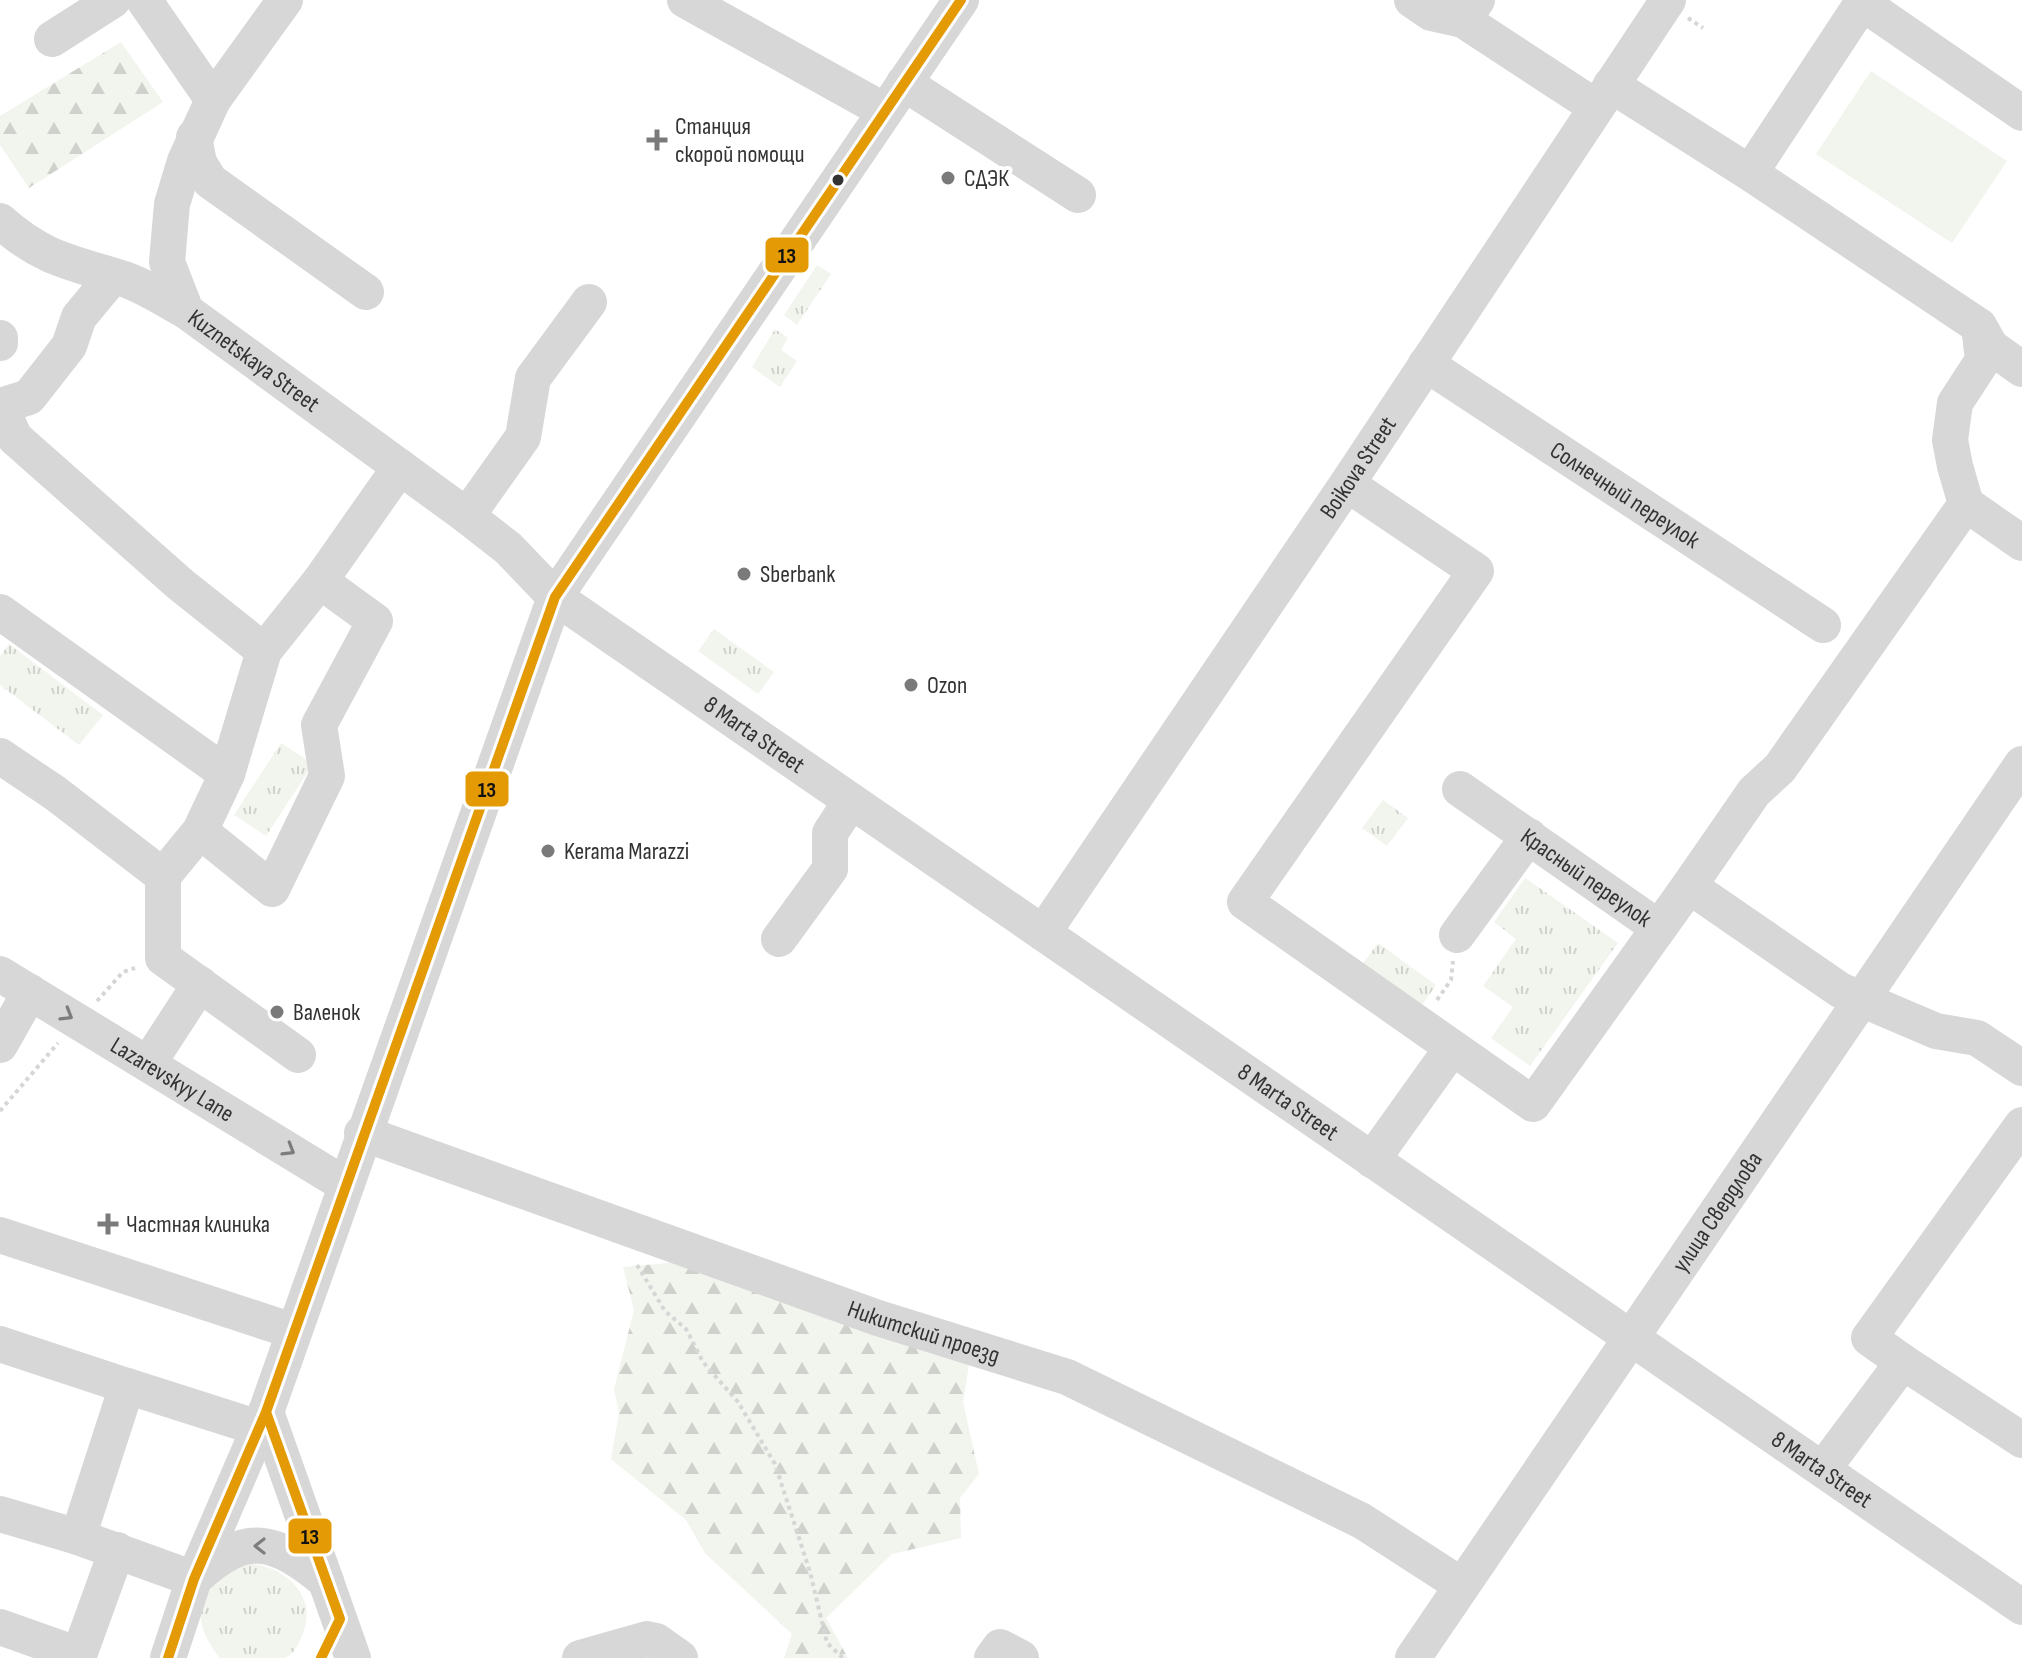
<svg xmlns="http://www.w3.org/2000/svg" width="2022" height="1658" font-family="'Sofia Sans Condensed',sans-serif">
<style>
.grass{fill:url(#grass-tufts)}
.forest{fill:url(#forest-firs)}
.pitch{fill:#f1f5ed}
.lines{fill:none;stroke-linecap:round;stroke-linejoin:round}
.path{stroke:#d6d6d6;stroke-width:4;stroke-dasharray:4 4;stroke-linecap:butt}
.minor{stroke:#d7d7d7;stroke-width:36}
.bus-1-casing{stroke:#fff;stroke-width:16}
.bus-1{stroke:#e39a05;stroke-width:10}
.oneway{stroke:#7d7d7d}
.poi-dot{fill:#7a7a7a;stroke:#fff;stroke-width:3}
.bus-dot{fill:#333;stroke:#fff;stroke-width:3}
.labels{text-anchor:middle;dominant-baseline:central;stroke-width:8;stroke-linejoin:round;paint-order:stroke}
.poi-label{font-size:24px;fill:#333;stroke:#fff;text-anchor:start}
.street-label{font-size:24px;fill:#333;stroke:#fff}
.line-badge{stroke:#fff;stroke-width:3}
.pale-badge-label{font-size:22px;text-anchor:middle;font-weight:bold;fill:#111}
</style>
<defs>
<pattern id="grass-tufts" width="24" height="20" patternUnits="userSpaceOnUse" patternTransform="scale(2)"><rect width="24" height="20" fill="#f1f5ed"/><path d="M3 7l-1-3M5 7V3M7 7l1-3M15 17l-1-3M17 17v-4M19 17l1-3" fill="none" stroke="#cfd2cc"/></pattern>
<pattern id="forest-firs" width="22" height="20" patternUnits="userSpaceOnUse" patternTransform="scale(2)"><rect width="22" height="20" fill="#f1f5ed"/><path d="M5 1l3.5 6h-7zM16 11l3.5 6h-7z" fill="#cfd2cc"/></pattern>
</defs>
<rect width="100%" height="100%" fill="#fff"/>
<!-- grass -->
<path class="grass" d="M817,265L831,274L797,325L784,315Z
M775,329L788,338L781,350L797,361L780,387L752,367Z
M714,629L774,672L758,694L698,651Z
M9,644L103,715L79,745L0,685V656Z
M281,743L313,764L266,836L234,815Z
M1383,800L1408,818L1387,846L1362,828Z
M1525,878L1618,943L1530,1066L1491,1038L1513,1007L1483,986L1516,939L1494,922Z
M1378,943L1436,985L1415,1015L1356,973Z
M247,1563C286,1566 322,1598 300,1640C297,1647 292,1656 284,1658C266,1658 239,1658 220,1658C203,1638 189,1604 213,1582C222,1574 237,1569 247,1563Z"/>
<!-- forest -->
<path class="forest" d="M121,42L163,102L29,188L0,145V116Z
M679,1262L970,1359L963,1402L979,1474L960,1498L961,1538L892,1554L826,1618L848,1658H784L792,1634L705,1553L686,1520L611,1459L619,1413L614,1389L634,1310L623,1267Z"/>
<!-- pitch -->
<path class="pitch" d="M1871,71L2007,161L1952,243L1816,154Z"/>
<g class="lines">
<!-- path -->
<path class="path" d="M1688,18L1703,28
M1437,1000L1451,980L1453,961
M97,1001L123,972L135,968
M0,1111L58,1043
M637,1265L665,1311L686,1329L703,1362L738,1402L775,1464L810,1572L827,1643L843,1658"/>
<!-- minor -->
<g class="minor">
<path d="M144,0L213,100"/>
<path id="s1" d="M285,0L213,100L185,161L172,204L167,262L186,311L467,516L508,548L555,597L2022,1607"/>
<path d="M685,0L885,111"/>
<path d="M1412,0L1431,13L1463,20"/>
<path d="M1477,0L1463,20L1596,107"/>
<path d="M1862,3L2022,113"/>
<path d="M52,39L113,0"/>
<path d="M904,83L1078,195"/>
<path d="M1611,85L1750,173L1979,326L1991,347L2022,369"/>
<path d="M194,137L199,163L210,181L366,292"/>
<path d="M1750,173L1864,0"/>
<path d="M0,221C44,260 71,262 124,279C145,286 166,300 186,311"/>
<path d="M1979,326L1983,360L1955,403L1950,440L1955,466L1966,504L2022,543"/>
<path d="M0,338V343"/>
<path id="s2" d="M1426,364L1823,625"/>
<path d="M0,406L15,438L180,584L264,651"/>
<path d="M0,406L29,397L69,346L79,317L113,276"/>
<path d="M1347,484L1476,571L1245,902L1533,1104L1689,886L1840,990L1936,1031L1977,1038L2022,1068"/>
<path d="M467,516L523,437L533,378L589,302"/>
<path d="M0,612L227,774"/>
<path d="M0,756L55,793L163,876"/>
<path id="s3" d="M1460,789L1659,928"/>
<path d="M200,831L272,889L327,776L319,725L375,621L320,581"/>
<path d="M1689,886L1754,792L1780,768L1966,504"/>
<path id="s4" d="M1043,933L1347,484L1668,0"/>
<path d="M1457,935L1529,836"/>
<path d="M779,939L830,869V833L851,801"/>
<path id="s5" d="M0,974L344,1184"/>
<path d="M0,1045L30,992"/>
<path d="M298,1055L163,958V876L200,831L227,774L264,651L320,581L400,467"/>
<path d="M148,1064L200,984"/>
<path id="s6" d="M362,1133L878,1318L1067,1377L1362,1521L1461,1585"/>
<path d="M1372,1160L1452,1048"/>
<path d="M0,1235L293,1331"/>
<path d="M0,1344L127,1386L78,1537L194,1579"/>
<path d="M1903,1362L1869,1338L2022,1125"/>
<path d="M127,1386L259,1428"/>
<path d="M266,1412L353,1658"/>
<path d="M1823,1469L1903,1362L2022,1440"/>
<path d="M0,1514L78,1537"/>
<path d="M195,1578C247,1530 274,1539 326,1581"/>
<path d="M0,1627L79,1655L117,1550"/>
<path d="M168,1658L194,1579L266,1412L555,597L961,0"/>
<path d="M580,1658L647,1639L656,1641L680,1658"/>
<path d="M992,1658L1000,1647L1021,1658"/>
<path id="s7" d="M1413,1658L2022,764"/>
</g>
<!-- bus-1 casing -->
<g class="bus-1-casing">
<path id="bus-1" d="M266,1412L340,1619L321,1658
M168,1658L194,1579L266,1412L555,597L961,0"/>
</g>
<!-- bus-1 -->
<use href="#bus-1" class="bus-1"/>
</g>
<!-- one-way arrows -->
<defs><path id="oneway-chevron" d="M-2-3.5L2.5 0L-2 3.5" fill="none" stroke-width="1.6" stroke-linecap="round" stroke-linejoin="round" transform="scale(2)"/></defs>
<g class="oneway">
<use href="#oneway-chevron" transform="translate(67 1015) rotate(31)"/>
<use href="#oneway-chevron" transform="translate(289 1150) rotate(31)"/>
<use href="#oneway-chevron" transform="translate(260 1546) rotate(180)"/>
</g>
<!-- markers -->
<g class="poi-dot">
<path d="M653 128h8v8h8v8h-8v8h-8v-8h-8v-8h8z"/>
<circle cx="948" cy="178" r="8"/>
<circle cx="744" cy="574" r="8"/>
<circle cx="911" cy="685" r="8"/>
<circle cx="548" cy="851" r="8"/>
<circle cx="277" cy="1012" r="8"/>
<path d="M104 1212h8v8h8v8h-8v8h-8v-8h-8v-8h8z"/>
</g>
<circle class="bus-dot" cx="838" cy="180" r="7"/>
<g class="labels">
<!-- poi labels -->
<g class="poi-label">
<text x="675" y="126">Станция<tspan x="675" dy="28">скорой помощи</tspan></text>
<text x="964" y="178">СДЭК</text>
<text x="760" y="574">Sberbank</text>
<text x="927" y="685">Ozon</text>
<text x="564" y="851">Kerama Marazzi</text>
<text x="293" y="1012">Валенок</text>
<text x="126" y="1224">Частная клиника</text>
</g>
<!-- street labels -->
<g class="street-label">
<text stroke="none"><textPath href="#s1" startOffset="430">Kuznetskaya Street</textPath></text>
<text stroke="none"><textPath href="#s4" startOffset="562">Boikova Street</textPath></text>
<text stroke="none"><textPath href="#s2" startOffset="238">Солнечный переулок</textPath></text>
<text stroke="none"><textPath href="#s1" startOffset="1056">8 Marta Street</textPath></text>
<text stroke="none"><textPath href="#s3" startOffset="154">Красный переулок</textPath></text>
<text stroke="none"><textPath href="#s5" startOffset="202">Lazarevskyy Lane</textPath></text>
<text stroke="none"><textPath href="#s1" startOffset="1704">8 Marta Street</textPath></text>
<text stroke="none"><textPath href="#s7" startOffset="540">улица Свердлова</textPath></text>
<text stroke="none"><textPath href="#s6" startOffset="596">Никитский проезд</textPath></text>
<text stroke="none"><textPath href="#s1" startOffset="2352">8 Marta Street</textPath></text>
</g>
</g>
<g class="line-badge">
<rect x="764" y="236" width="46" height="38" rx="8" fill="#e39a05"/>
<rect x="464" y="770" width="46" height="38" rx="8" fill="#e39a05"/>
<rect x="287" y="1517" width="46" height="38" rx="8" fill="#e39a05"/>
</g>
<g class="pale-badge-label">
<text x="787" y="263">13</text>
<text x="487" y="797">13</text>
<text x="310" y="1544">13</text>
</g>
</svg>
